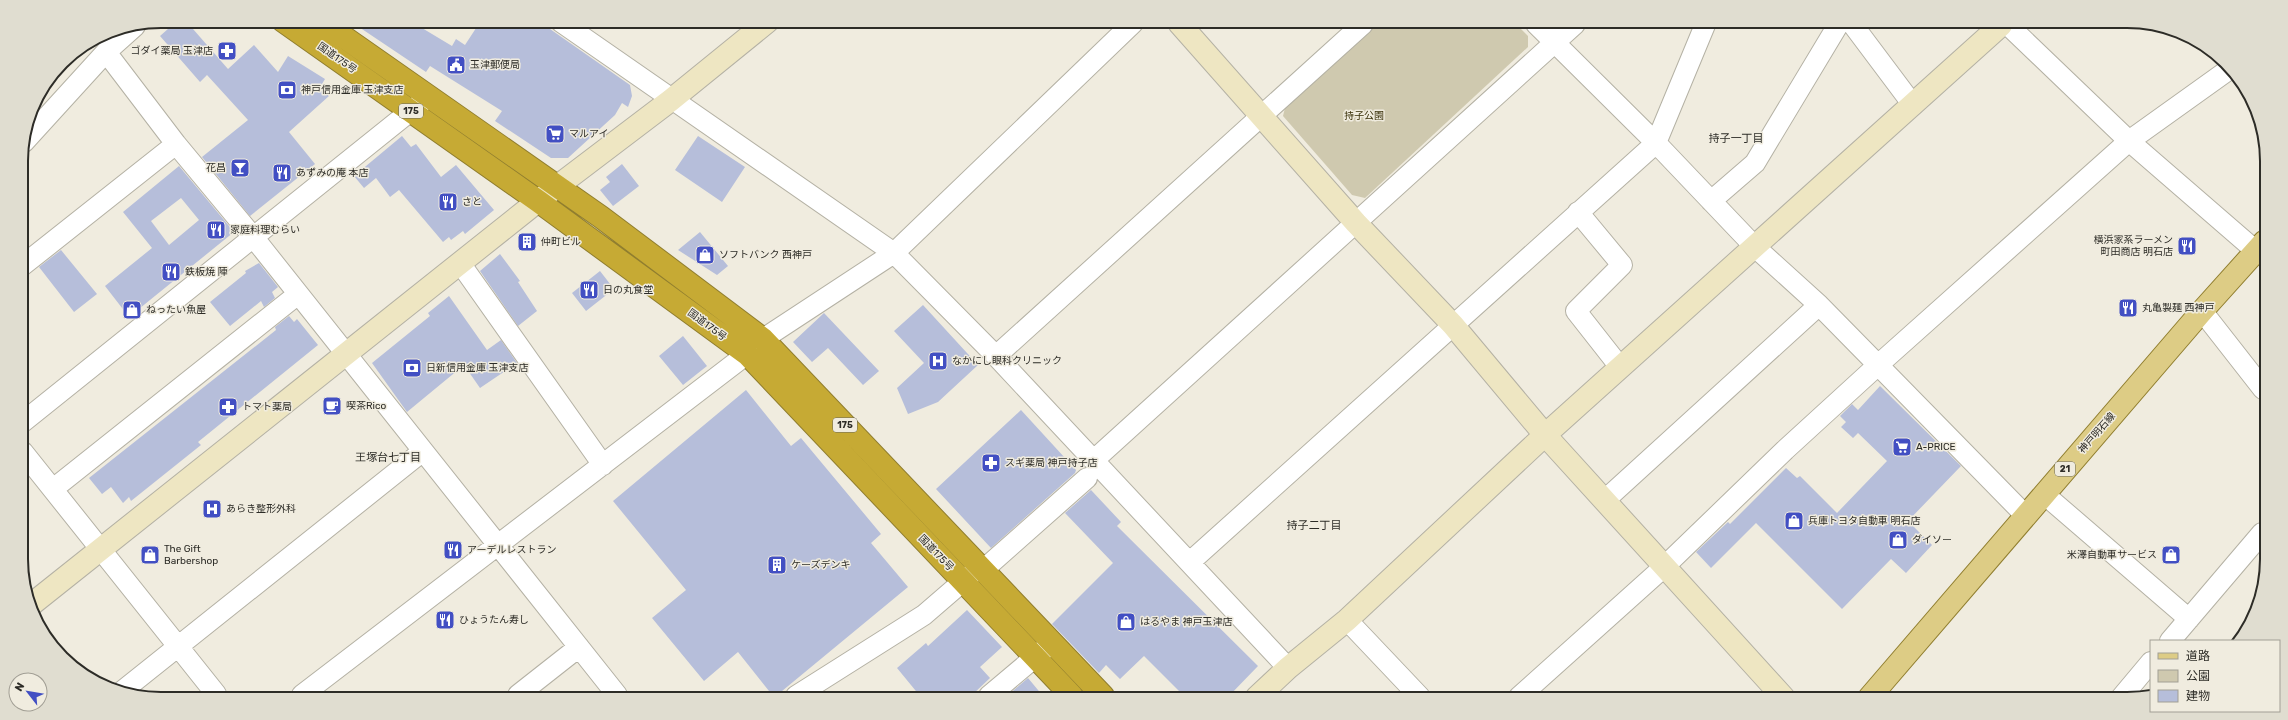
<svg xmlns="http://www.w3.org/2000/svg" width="2288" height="720" font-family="Rubik,'Noto Sans JP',sans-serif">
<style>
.green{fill:#cfc9af}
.building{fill:#b6beda;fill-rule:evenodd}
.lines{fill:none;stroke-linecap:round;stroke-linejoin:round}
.street-casing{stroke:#b4b1a4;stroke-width:22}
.secondary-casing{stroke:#b4b1a4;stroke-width:24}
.primary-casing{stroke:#907e2f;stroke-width:24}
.highway-casing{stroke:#907e2f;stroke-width:24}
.street{stroke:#fff;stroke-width:20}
.secondary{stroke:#eee6c2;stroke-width:22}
.primary{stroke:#ddcc85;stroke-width:22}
.highway{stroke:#c6aa34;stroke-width:22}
.labels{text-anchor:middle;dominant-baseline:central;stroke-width:3;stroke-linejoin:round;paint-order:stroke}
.shield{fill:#f0ecdf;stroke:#68665e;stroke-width:1}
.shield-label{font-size:9px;font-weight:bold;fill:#2d2c27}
.poi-label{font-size:10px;fill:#2d2c27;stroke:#f0ecdf;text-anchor:start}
.street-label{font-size:10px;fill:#2d2c27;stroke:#f0ecdf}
.park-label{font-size:10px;fill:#352c04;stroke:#f0ecdf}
.neighbourhood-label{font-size:11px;fill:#2d2c27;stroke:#f0ecdf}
.rim{fill:none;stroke:#2d2c27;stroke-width:2}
</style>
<rect width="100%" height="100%" fill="#f0ecdf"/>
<!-- green -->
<path class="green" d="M1376,24H1516L1528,36V47L1365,198L1352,195L1283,116L1286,104Z"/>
<!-- building -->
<path class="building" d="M177,21H186L228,69L254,45L278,72L288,56L325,79L319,89L329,96L289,132L315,164L250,216L202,157L248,120L207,75L200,82L160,36Z
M350,21L412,22L452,46L456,39L465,45L480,22H540L630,85L632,96L628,107L622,103L615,115L568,158H551L495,121L502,111L430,66L426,72Z
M402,136L411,147L416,144L441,177L456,165L494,210L465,234L463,231L451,240L449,237L443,242L399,190L390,197L376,178L364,188L354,176Z
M698,136L745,167L722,202L675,170Z
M622,164L639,186L613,206L600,190L610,182L606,177Z
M179,166L234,232L129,317L105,286L152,248L123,212ZM181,198L199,220L169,245L151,221Z
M700,232L728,266L717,275L678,250Z
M61,250L97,294L74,312L39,267Z
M500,254L520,281L518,282L537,311L518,326L480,271Z
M259,263L278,287L272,292L275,298L264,307L261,301L230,326L210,302L246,273L245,271Z
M600,271L614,289L586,311L572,293Z
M449,296L487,350L501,340L517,363L480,388L464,365L407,412L372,363L430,316L428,313Z
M923,305L978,365L938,402L908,414L897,388L924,363L894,331Z
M824,313L879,371L863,385L828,348L812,362L793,342Z
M289,316L294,322L297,319L318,345L198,442L201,445L131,501L129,497L123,503L111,487L102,494L89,478L276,330L275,327Z
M683,336L707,366L683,385L659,356Z
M1880,386L1961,466L1908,521L1932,545L1906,573L1891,559L1842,609L1756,523L1711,568L1696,552L1728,522L1730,524L1786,468L1797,478L1800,476L1837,513L1887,461L1858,433L1853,438L1841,427L1846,422L1840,416L1852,404L1858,410Z
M746,390L791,446L801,438L881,534L871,543L908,587L776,696H773L738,652L704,681L652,618L686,590L613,501Z
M1021,410L1076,470L1075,473L991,548L936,489Z
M1091,490L1121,522L1117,526L1258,666L1228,697H1185L1144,656L1120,679L1106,665L1099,673L1052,624L1113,563L1065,513Z
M967,610L1002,647L980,667L990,678L971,696H920L897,668L926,643L928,646Z
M1028,678L1043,696H1007Z"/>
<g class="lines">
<!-- street casing -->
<g class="street-casing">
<path id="street" d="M561,22L894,253L996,356L1288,668
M1536,24L1656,143L1755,247L1819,305L1878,365L2026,516
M1853,25L1913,105
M2008,25L2129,141L2256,251
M106,52L176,144L254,238L617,695
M24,142L106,52L135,26
M1711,201L1755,163L1838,25
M1578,212L1622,265L1576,311L1620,367
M460,263L603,465
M22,266L176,144
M2202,311L2263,389
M996,356L1363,24
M23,422L423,101
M23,452L216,694
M1094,460L1575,24
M53,489L297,295
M2044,494L2189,619
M1605,500L1819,305
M1190,562L1656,143L1705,25
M991,563L1087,478
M1347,620L1420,697
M2170,641L2262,533
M121,692L423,451
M302,695L747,354L763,339L894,253L1133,23
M518,695L579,647
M796,696L924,615L975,571
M989,696L1047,647
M1519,697L1665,566L1785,450L1878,365L2129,141L2231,68
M2120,699L2151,662"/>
</g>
<!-- secondary casing -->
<g class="secondary-casing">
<path id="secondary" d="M1179,23L1356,223L1453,325L1545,435L1784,698
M32,604L538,201L671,100L767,22
M1257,697L1288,668L1347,620L1545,435L2001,25"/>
</g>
<!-- primary casing -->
<g class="primary-casing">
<path id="primary" d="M1869,698L2202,311L2264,242"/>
</g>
<!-- highway casing -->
<g class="highway-casing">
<path id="highway" d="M283,21L538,201L747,354L1072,696
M321,21L601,217L763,339L1103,696"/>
</g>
<!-- street -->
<use href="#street" class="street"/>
<!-- secondary -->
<use href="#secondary" class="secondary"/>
<!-- primary -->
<use href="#primary" class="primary"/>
<!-- highway -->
<use href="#highway" class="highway"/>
</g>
<!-- icons -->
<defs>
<g id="pharmacy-square" transform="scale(1)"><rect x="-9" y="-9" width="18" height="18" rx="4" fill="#424fc3" stroke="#f0ecdf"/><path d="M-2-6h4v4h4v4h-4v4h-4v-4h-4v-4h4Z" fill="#fff"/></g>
<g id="civic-square" transform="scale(1)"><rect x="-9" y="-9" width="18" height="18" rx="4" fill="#424fc3" stroke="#f0ecdf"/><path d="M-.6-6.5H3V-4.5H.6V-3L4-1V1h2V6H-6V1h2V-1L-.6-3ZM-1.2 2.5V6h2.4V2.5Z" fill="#fff"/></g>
<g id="bank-square" transform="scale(1)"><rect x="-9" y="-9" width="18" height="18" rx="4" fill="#424fc3" stroke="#f0ecdf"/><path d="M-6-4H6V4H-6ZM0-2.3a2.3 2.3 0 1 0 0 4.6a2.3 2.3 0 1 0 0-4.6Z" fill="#fff"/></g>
<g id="supermarket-square" transform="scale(1)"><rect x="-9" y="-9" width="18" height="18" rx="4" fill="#424fc3" stroke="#f0ecdf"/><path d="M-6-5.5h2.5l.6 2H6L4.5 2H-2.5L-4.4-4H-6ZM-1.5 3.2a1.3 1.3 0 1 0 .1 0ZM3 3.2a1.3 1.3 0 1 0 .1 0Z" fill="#fff"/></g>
<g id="bar-square" transform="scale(1)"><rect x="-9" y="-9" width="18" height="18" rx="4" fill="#424fc3" stroke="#f0ecdf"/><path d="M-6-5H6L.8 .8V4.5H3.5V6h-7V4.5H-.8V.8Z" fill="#fff"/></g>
<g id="restaurant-square" transform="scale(1)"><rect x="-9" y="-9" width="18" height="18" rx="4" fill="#424fc3" stroke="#f0ecdf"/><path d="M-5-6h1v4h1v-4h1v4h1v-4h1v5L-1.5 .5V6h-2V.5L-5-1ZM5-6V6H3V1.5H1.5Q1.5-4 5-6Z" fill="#fff"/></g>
<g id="building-square" transform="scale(1)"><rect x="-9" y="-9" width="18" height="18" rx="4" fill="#424fc3" stroke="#f0ecdf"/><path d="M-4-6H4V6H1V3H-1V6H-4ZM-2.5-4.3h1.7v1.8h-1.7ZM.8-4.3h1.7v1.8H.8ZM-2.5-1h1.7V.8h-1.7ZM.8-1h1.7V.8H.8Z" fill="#fff"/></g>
<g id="shop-square" transform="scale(1)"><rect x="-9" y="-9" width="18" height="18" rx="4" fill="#424fc3" stroke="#f0ecdf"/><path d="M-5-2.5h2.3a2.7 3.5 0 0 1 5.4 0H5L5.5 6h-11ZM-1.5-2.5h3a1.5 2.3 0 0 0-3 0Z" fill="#fff"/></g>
<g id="hospital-square" transform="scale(1)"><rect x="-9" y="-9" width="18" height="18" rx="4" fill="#424fc3" stroke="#f0ecdf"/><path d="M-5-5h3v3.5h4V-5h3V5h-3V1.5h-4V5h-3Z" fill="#fff"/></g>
<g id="cafe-square" transform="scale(1)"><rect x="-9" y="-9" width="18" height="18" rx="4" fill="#424fc3" stroke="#f0ecdf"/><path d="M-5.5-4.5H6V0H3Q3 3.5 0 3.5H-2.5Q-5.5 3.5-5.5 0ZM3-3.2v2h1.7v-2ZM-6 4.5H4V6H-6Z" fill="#fff"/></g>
</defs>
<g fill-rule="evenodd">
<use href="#pharmacy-square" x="227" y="51"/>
<use href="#civic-square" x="456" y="65"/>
<use href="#bank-square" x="287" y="90"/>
<use href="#supermarket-square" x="555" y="134"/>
<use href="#bar-square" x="240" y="168"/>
<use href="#restaurant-square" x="282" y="173"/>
<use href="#restaurant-square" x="448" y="202"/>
<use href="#restaurant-square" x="216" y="230"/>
<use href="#building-square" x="527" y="242"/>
<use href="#restaurant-square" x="2187" y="246"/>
<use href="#shop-square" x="705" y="255"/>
<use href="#restaurant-square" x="171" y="272"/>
<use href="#restaurant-square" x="589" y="290"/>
<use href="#restaurant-square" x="2128" y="308"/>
<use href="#shop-square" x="132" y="310"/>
<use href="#hospital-square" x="938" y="361"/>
<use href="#bank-square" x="412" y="368"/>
<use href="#cafe-square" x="332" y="406"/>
<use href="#pharmacy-square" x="228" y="407"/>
<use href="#supermarket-square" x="1902" y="447"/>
<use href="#pharmacy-square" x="991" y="463"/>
<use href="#hospital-square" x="212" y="509"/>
<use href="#shop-square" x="1794" y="521"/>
<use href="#shop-square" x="1898" y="540"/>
<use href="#restaurant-square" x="453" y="550"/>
<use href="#shop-square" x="150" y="555"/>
<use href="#shop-square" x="2171" y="555"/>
<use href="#building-square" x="777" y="565"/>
<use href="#restaurant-square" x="445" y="620"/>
<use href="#shop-square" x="1126" y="622"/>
</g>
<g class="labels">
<!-- shield labels -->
<g class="shield">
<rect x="399" y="104" width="24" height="14" rx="3"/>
<rect x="833" y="418" width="24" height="14" rx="3"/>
<rect x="2055" y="462" width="20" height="14" rx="3"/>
</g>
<g class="shield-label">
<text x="411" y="111">175</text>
<text x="845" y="425">175</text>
<text x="2065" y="469">21</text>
</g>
<!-- poi labels -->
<g class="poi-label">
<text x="213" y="51" text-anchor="end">ゴダイ薬局 玉津店</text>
<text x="470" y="65">玉津郵便局</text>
<text x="301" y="90">神戸信用金庫 玉津支店</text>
<text x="569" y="134">マルアイ</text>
<text x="226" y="168" text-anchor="end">花昌</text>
<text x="296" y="173">あずみの庵 本店</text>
<text x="462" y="202">さと</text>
<text x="230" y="230">家庭料理むらい</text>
<text x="2173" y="240" text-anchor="end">横浜家系ラーメン<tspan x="2173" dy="12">町田商店 明石店</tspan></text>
<text x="541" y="242">仲町ビル</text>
<text x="719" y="255">ソフトバンク 西神戸</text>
<text x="185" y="272">鉄板焼 陣</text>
<text x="603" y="290">日の丸食堂</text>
<text x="2142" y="308">丸亀製麺 西神戸</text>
<text x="146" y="310">ねったい魚屋</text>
<text x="952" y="361">なかにし眼科クリニック</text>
<text x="426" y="368">日新信用金庫 玉津支店</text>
<text x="346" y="406">喫茶Rico</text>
<text x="242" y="407">トマト薬局</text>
<text x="1916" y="447">A-PRICE</text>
<text x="1005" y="463">スギ薬局 神戸持子店</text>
<text x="226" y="509">あらき整形外科</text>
<text x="1808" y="521">兵庫トヨタ自動車 明石店</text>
<text x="1912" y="540">ダイソー</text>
<text x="164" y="549">The Gift<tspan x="164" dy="12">Barbershop</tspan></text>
<text x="467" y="550">アーデルレストラン</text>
<text x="2157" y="555" text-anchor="end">米澤自動車サービス</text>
<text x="791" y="565">ケーズデンキ</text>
<text x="459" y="620">ひょうたん寿し</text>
<text x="1140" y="622">はるやま 神戸玉津店</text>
</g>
<!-- street labels -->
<g class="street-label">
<text transform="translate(337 58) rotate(35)">国道175号</text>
<text transform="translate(707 325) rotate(36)">国道175号</text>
<text transform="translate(2097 433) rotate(-49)">神戸明石線</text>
<text transform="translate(936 553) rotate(46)">国道175号</text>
</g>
<!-- park labels -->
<g class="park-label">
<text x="1364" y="116">持子公園</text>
</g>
<!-- neighbourhood labels -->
<g class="neighbourhood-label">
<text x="1736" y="138">持子一丁目</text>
<text x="388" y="457">王塚台七丁目</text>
<text x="1314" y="525">持子二丁目</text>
</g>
</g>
<!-- crop -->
<path d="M0 0H2288V720H0ZM161 28H2127A133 133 0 0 1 2260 161V559A133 133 0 0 1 2127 692H161A133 133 0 0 1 28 559V161A133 133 0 0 1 161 28Z" fill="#e0ddd0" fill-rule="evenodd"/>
<path class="rim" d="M161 28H2127A133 133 0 0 1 2260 161V559A133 133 0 0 1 2127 692H161A133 133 0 0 1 28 559V161A133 133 0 0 1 161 28Z"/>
<!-- legend -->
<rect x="2150" y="640" width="130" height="72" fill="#f0ecdf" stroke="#a29f95"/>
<rect x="2158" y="653" width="20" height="6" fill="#ddcc85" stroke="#a29f95"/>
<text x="2186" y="660" font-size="12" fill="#2d2c27">道路</text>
<rect x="2158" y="670" width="20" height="12" fill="#cfc9af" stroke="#a29f95"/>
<text x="2186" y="680" font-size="12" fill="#2d2c27">公園</text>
<rect x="2158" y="690" width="20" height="12" fill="#b6beda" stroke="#a29f95"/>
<text x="2186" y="700" font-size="12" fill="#2d2c27">建物</text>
<!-- north arrow -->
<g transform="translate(28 692) rotate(301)"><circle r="19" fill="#f0ecdf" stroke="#a29f95"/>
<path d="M0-3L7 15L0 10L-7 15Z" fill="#424fc3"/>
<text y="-6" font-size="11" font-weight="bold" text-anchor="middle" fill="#2d2c27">N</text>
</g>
</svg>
